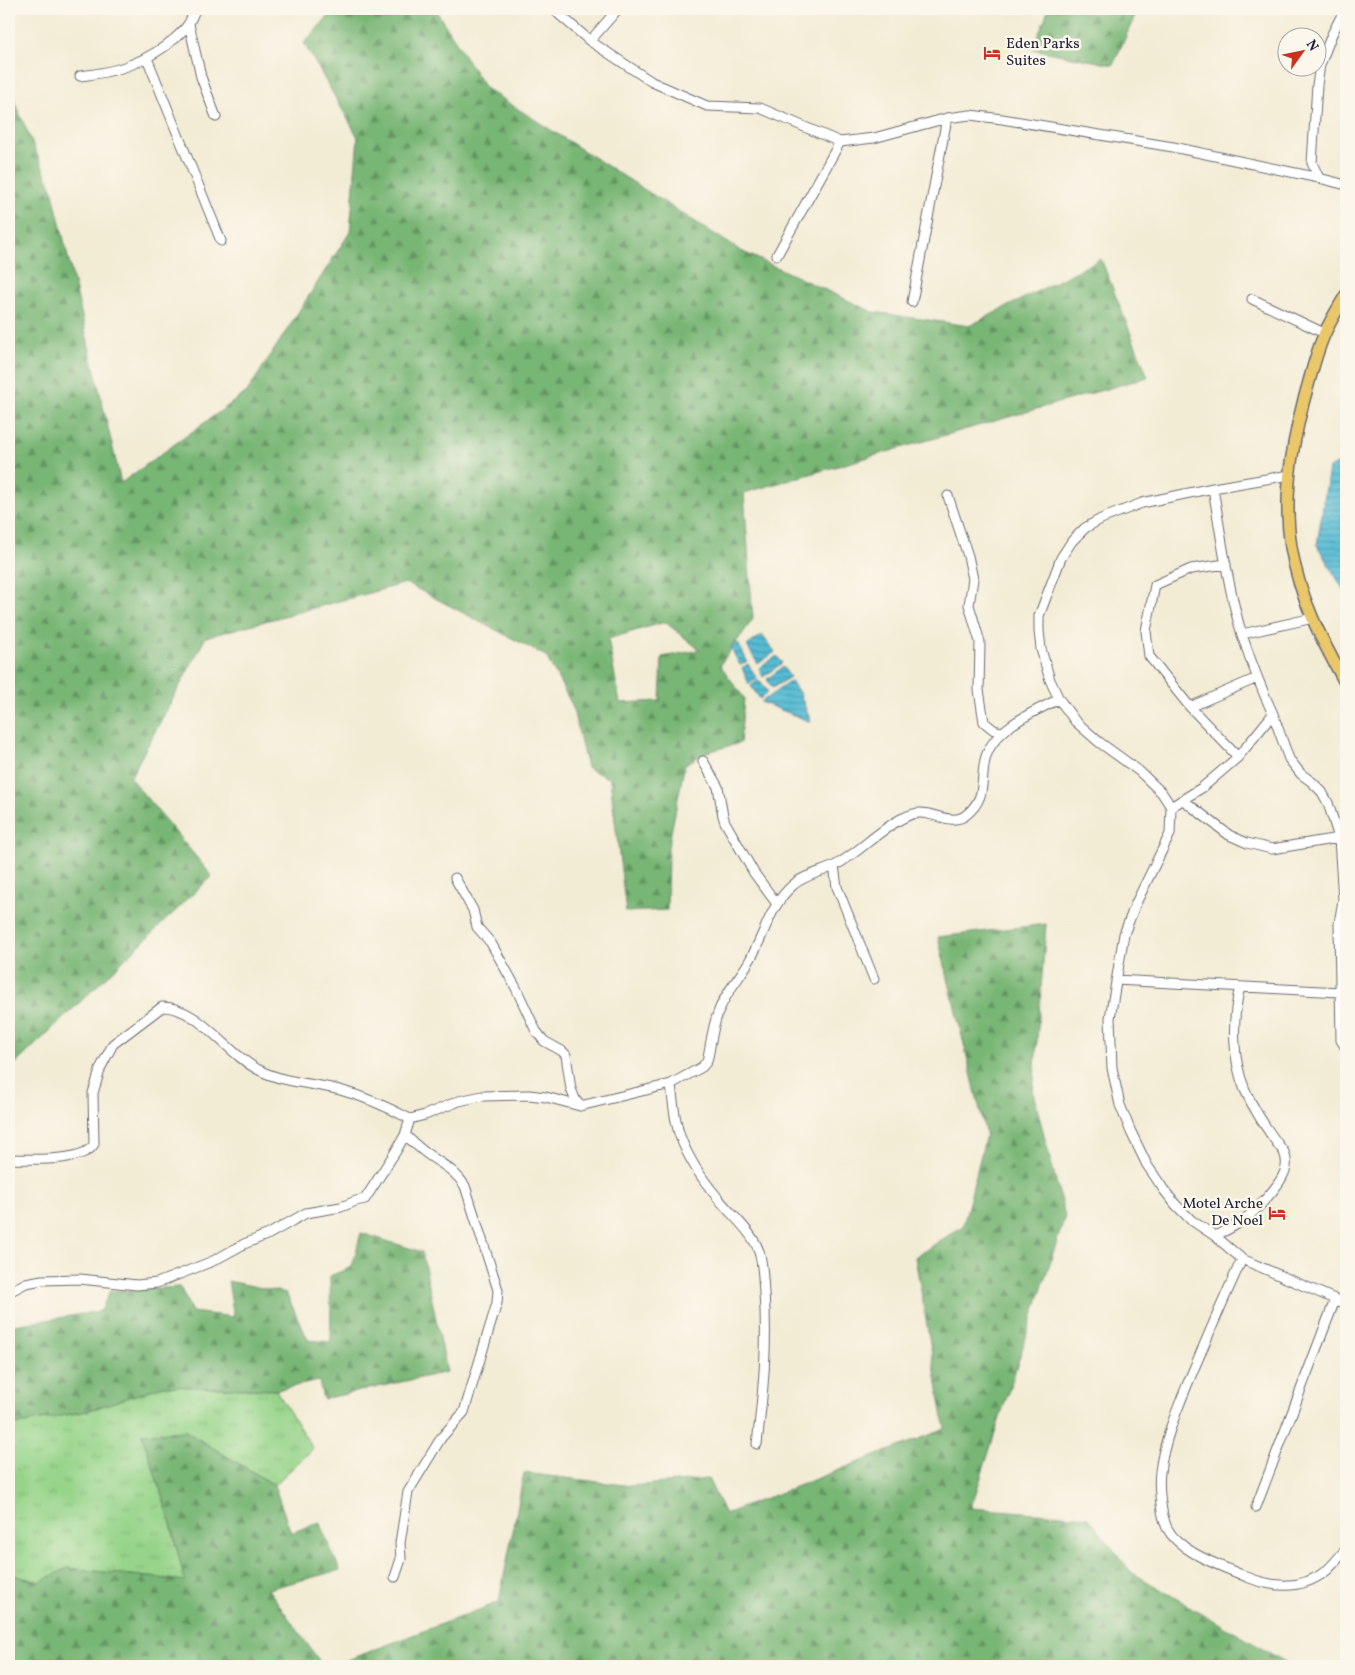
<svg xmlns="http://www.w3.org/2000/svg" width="1355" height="1675" font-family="Vollkorn,serif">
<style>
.grass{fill:url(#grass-tufts);stroke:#5c7b62}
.forest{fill:url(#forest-firs);stroke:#4d6c58;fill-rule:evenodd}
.water{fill:url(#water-rules);stroke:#3c6f88}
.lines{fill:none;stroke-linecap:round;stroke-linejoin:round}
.minor-casing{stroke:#6b6971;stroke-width:11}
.major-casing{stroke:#6b6971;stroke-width:14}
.minor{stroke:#fff;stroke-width:9}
.major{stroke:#eac769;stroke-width:11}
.labels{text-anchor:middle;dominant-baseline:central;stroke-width:5;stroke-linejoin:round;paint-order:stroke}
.poi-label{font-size:15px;fill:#22223b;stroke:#fbf7ec;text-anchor:start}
</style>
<defs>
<pattern id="grass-tufts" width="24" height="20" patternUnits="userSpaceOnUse" patternTransform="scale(1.25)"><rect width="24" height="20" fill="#96d489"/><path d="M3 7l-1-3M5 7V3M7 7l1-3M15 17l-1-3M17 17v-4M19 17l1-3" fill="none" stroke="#81b677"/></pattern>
<pattern id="forest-firs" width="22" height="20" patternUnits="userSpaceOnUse" patternTransform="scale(1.25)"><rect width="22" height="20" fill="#78b675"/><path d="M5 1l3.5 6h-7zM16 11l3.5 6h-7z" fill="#629461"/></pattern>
<pattern id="water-rules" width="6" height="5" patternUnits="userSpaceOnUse" patternTransform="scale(1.25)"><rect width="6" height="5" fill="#56bcd4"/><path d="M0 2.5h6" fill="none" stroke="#4798ad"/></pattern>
</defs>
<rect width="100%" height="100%" fill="#fbf7ec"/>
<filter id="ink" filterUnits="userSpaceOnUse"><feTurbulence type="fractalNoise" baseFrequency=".02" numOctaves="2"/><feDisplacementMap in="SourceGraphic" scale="10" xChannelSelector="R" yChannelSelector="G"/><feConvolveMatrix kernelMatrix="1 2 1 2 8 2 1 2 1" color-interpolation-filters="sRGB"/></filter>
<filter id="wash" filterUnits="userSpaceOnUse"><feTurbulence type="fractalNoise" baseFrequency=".0096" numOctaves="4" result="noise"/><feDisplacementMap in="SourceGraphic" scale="20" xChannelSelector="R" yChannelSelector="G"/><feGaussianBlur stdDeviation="1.12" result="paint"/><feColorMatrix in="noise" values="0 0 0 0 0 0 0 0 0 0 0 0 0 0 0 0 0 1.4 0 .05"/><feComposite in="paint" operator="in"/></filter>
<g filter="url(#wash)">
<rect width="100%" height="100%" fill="#f3ecd5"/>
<!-- grass -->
<path class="grass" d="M163,1386L276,1390L313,1449L274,1485L185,1431L142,1434L169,1516L185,1581L68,1568L39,1582L9,1574V1426L87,1411Z"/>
<!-- forest -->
<path class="forest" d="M335,9H435L485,88L741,251L873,312L969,326L1101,259L1148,377L744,493L753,619L720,665L744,698L740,743L707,752L685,764L668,847L667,910L626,912L610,779L587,768L572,705L546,656L406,583L206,637L130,778L212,876L9,1070V89L52,189L121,483L247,392L350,232L358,137L304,43ZM665,622L700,650L662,657L660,701L620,703L608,639Z
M1049,9H1138L1113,65L1032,49Z
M1046,924L1033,1092L1065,1216L971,1508L1088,1517L1131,1572L1292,1666H1020L1012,1664L1006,1666H332L499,1602L524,1473L632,1486L708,1479L725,1514L945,1429L915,1257L963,1226L986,1135L938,937Z
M361,1233L422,1252L447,1372L323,1399L319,1381L276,1390L163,1386L87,1411L9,1426V1326L101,1311L110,1291L180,1287L192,1312L234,1317L228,1281L286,1293L308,1340L331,1342L330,1276L352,1267Z
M185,1431L274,1485L291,1533L319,1522L340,1570L268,1589L323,1666H9V1574L39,1582L68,1568L185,1581L169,1516L142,1434Z"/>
<!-- water -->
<path class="water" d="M1346,460V594L1317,545L1329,468Z
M762,635L775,652L758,664L747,646Z
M738,643L747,661L740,665L730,647Z
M777,656L782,663L763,677L759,668Z
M748,664L757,678L749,684L742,668Z
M783,667L790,677L772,688L767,679Z
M759,680L768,692L760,699L751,686Z
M791,681L800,694L811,722L761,702Z"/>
</g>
<g filter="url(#ink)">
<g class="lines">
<!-- minor casing -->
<g class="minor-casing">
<path id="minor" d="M553,9L590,41L652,82L707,106L760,108L840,142L874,138L947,118L970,115L1002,119L1173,147L1319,178L1346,185
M189,24L201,77L216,117
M590,41L618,9
M147,58L221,241
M80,76C114,72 136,66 164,47C173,40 183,33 189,23C192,18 193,13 196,9
M1319,178L1312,163L1317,85L1320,65L1332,34L1345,9
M777,255L840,142
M1252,299L1324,333
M912,302L947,118
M1290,475L1213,488L1142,503L1101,519L1085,528L1072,541L1061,558L1039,616V631L1041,649L1050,680L1059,699L1075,721L1099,742L1139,771L1162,793L1171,807L1170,834L1136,903L1124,934L1110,1018L1112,1068L1120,1105L1131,1132L1147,1165L1164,1190L1176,1205L1191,1220L1215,1236L1242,1259L1346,1304
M1213,488C1221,536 1228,588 1242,635C1251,662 1261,688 1273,714
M948,496L968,556L973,579L969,605L980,642L979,690L984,722L994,730L1002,732
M1226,564L1191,569L1155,585L1146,631L1149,656L1190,707L1238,757
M1242,634L1313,618
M1190,707L1257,678
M703,761L718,787L723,816L725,822L754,873L777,904
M1183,800L1229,835L1247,843L1272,849L1339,838
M1171,807L1203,787L1238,757L1273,714L1289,759L1301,774L1312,782L1322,792L1328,803L1339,838L1343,900L1339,924L1341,1040L1346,1048
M834,866L837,887L874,979
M455,878L473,910L477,927L491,943L516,988L536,1031L544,1041L562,1051L566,1055L571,1089L575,1099L580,1106
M1116,980L1340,992
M671,1084C673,1101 674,1119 680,1136C688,1158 702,1179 717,1197C731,1215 751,1230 759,1251C763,1264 763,1279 764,1293C768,1343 763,1393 757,1444
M9,1159C28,1159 84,1163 94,1144L93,1093L101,1067L113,1044L162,1007C198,1006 228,1055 259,1070C284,1083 313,1083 340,1090C365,1097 388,1107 410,1119
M1215,1236C1223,1232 1231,1228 1239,1223C1253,1214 1283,1184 1286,1167C1287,1161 1286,1157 1284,1152C1269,1133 1255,1112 1245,1090C1232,1059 1232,1019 1240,987
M1242,1259C1224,1298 1207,1338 1190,1378C1179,1405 1163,1442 1160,1472C1158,1486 1161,1515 1167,1528C1180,1553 1222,1566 1247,1577C1274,1588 1302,1590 1326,1571C1333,1565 1340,1556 1346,1549
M9,1292L26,1283L42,1280L80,1279L137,1285L157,1283L213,1261L244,1244L269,1234L306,1213L341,1207L356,1201L365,1199L396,1151L405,1135L410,1119L425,1115L459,1101L482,1096L529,1095L546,1097L580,1106L671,1084L702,1067L707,1061C711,1045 712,1028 718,1013C725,992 741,977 751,958C764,935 771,904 792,886C803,875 823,872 836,865C859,852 878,831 901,819C907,816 913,813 919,813C934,812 952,826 966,815C987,798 980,783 985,760C992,729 1033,712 1059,699
M1256,1507L1335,1300
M395,1577L401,1559L400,1543L408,1492L441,1438L464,1412L497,1303L498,1290L465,1186C455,1170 441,1164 426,1153C419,1148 412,1141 405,1135"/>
</g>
<!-- major casing -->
<g class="major-casing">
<path id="major" d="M1346,295C1338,308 1330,321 1324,335C1318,349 1314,363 1310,378C1294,432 1282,491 1291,547C1299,597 1322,641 1346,684"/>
</g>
<!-- minor -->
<use href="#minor" class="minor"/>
<!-- major -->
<use href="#major" class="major"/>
</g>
</g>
<!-- icons -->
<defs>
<g id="hotel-bare" transform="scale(1.35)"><path d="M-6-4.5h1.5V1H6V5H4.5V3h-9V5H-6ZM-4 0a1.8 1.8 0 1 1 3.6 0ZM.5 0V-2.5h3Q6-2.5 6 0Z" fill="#c8321e" stroke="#fbf7ec" stroke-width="2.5" paint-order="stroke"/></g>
</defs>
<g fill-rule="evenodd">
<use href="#hotel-bare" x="992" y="53"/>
<use href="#hotel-bare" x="1277" y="1213"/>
</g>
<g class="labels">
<!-- poi labels -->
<g class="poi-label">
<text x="1006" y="44">Eden Parks<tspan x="1006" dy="17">Suites</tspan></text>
<text x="1263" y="1204" text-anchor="end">Motel Arche<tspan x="1263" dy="17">De Noel</tspan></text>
</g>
</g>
<!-- margin -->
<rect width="1355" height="1675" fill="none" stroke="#fbf7ec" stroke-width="30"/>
<!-- north arrow -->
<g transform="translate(1302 52) rotate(57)"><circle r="24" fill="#fbf7ec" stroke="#a4a2a5"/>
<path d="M0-4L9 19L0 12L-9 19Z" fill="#c8321e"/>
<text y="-8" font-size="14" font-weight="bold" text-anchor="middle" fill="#22223b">N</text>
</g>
</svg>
